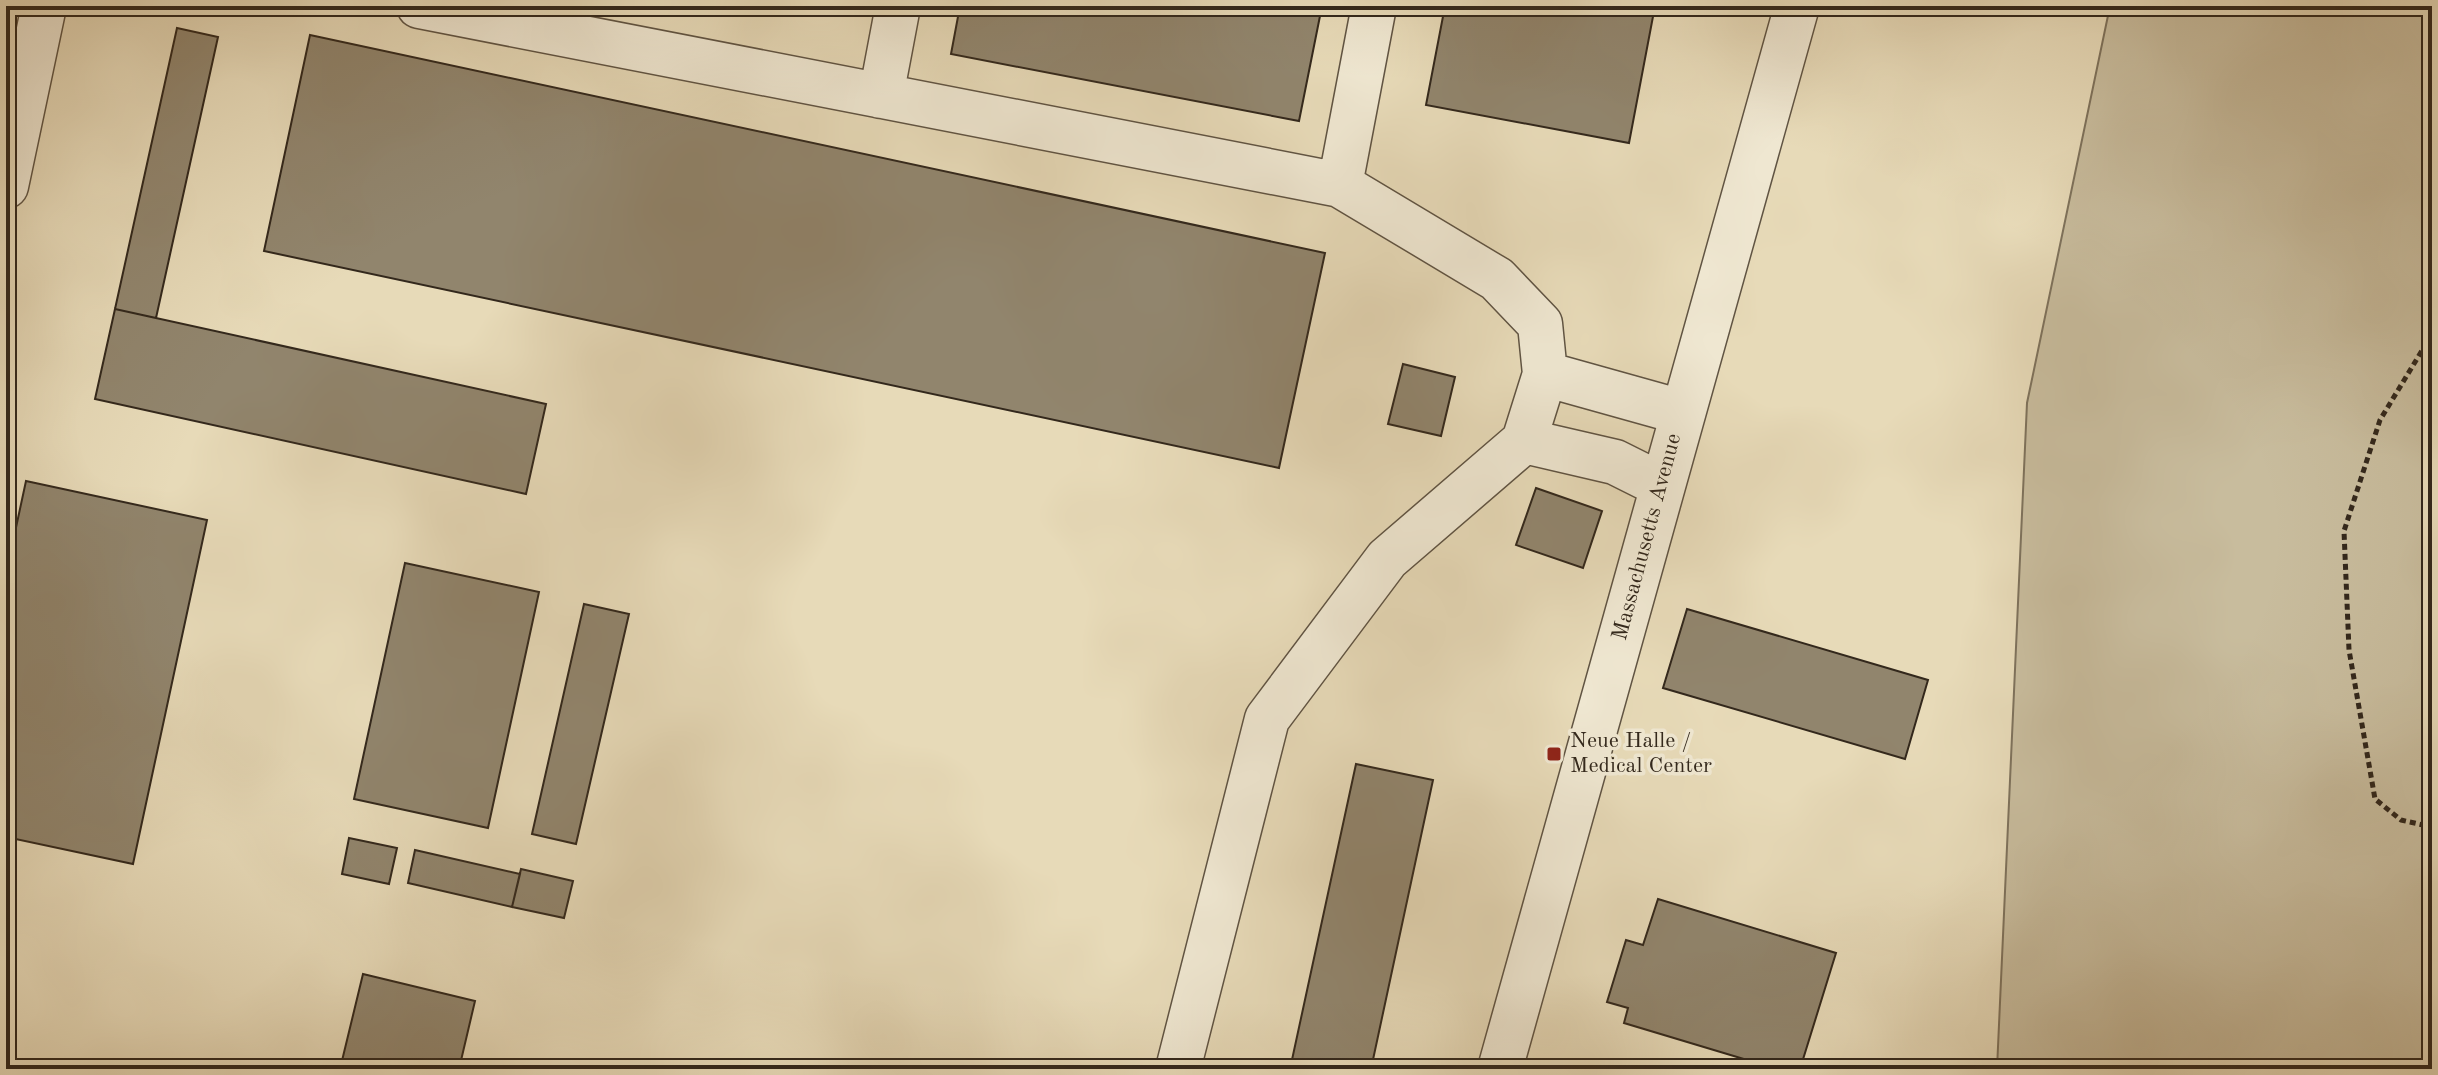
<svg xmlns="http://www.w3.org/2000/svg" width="2438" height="1075" font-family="'Old Standard TT',serif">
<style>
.green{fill:#c8bc9d;stroke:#7e725c;stroke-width:2}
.building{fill:#91856d;stroke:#33281c;stroke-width:2}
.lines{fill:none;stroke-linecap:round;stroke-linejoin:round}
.minor-casing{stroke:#605443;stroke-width:47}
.path{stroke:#33281c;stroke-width:5;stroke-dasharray:6 4;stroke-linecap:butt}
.minor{stroke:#efe7d1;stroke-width:44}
.poi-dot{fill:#8f2418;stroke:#efe7d1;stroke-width:3}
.labels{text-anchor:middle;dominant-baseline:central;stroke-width:7;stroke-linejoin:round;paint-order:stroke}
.street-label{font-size:22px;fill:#33281c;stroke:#efe7d1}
.poi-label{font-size:22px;fill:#33281c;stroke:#efe7d1;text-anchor:start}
</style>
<rect width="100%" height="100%" fill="#e7dab8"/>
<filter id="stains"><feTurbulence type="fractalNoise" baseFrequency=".0025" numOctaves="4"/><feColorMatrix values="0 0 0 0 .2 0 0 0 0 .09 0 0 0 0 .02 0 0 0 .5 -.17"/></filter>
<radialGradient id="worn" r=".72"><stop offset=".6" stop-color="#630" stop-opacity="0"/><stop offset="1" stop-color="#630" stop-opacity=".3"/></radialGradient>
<!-- green -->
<path class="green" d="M2110,6H2432V1069H1997L2027,403Z"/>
<!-- building -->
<path class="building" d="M960,6H1322L1299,121L951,54Z
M1445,6H1655L1629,143L1426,105Z
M177,28L218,37L156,318L115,309Z
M310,35L1325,253L1279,468L264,251Z
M115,309L546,404L526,494L95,399Z
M1403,364L1455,377L1441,436L1388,424Z
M26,481L207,520L133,864L6,837V574Z
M1536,488L1602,511L1583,568L1516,545Z
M405,563L539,592L488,828L354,799Z
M584,604L629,614L576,844L532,834Z
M1687,609L1928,680L1905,759L1663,688Z
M1356,764L1433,780L1371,1069H1290Z
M349,838L397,848L389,884L342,874Z
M415,850L520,874L512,907L408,883Z
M521,869L573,881L564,918L512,907Z
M1658,899L1836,953L1800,1069H1777L1624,1023L1628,1008L1607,1002L1626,940L1643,945Z
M363,974L475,1001L459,1069H340Z"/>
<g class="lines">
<!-- minor casing -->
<g class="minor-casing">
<path id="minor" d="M419,6L1340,185L1497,279L1540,324L1545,374L1524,441L1387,559L1267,719L1178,1069
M881,96L898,6
M1340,185L1374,6
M6,186L44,6
M1545,374L1681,412
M1524,441L1615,462L1661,485
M1500,1069L1797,6"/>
</g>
<!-- path -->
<path class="path" d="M2432,334L2380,420L2344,531L2349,650L2375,799L2401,820L2432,827"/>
<!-- minor -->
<use href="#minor" class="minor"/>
</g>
<!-- markers -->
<rect class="poi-dot" x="1546" y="746" width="16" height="16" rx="4"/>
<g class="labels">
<!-- street labels -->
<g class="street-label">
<text transform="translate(1647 537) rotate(-75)">Massachusetts Avenue</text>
</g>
<!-- poi labels -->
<g class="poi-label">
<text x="1570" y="741">Neue Halle /<tspan x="1570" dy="25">Medical Center</tspan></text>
</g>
</g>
<!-- margin -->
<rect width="2438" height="1075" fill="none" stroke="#e7dab8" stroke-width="32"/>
<rect x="8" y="8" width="2422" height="1059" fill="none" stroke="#33281c" stroke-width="4"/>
<rect x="16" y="16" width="2406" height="1043" fill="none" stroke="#33281c" stroke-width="2"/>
<rect width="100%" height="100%" filter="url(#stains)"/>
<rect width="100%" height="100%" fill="url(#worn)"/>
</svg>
